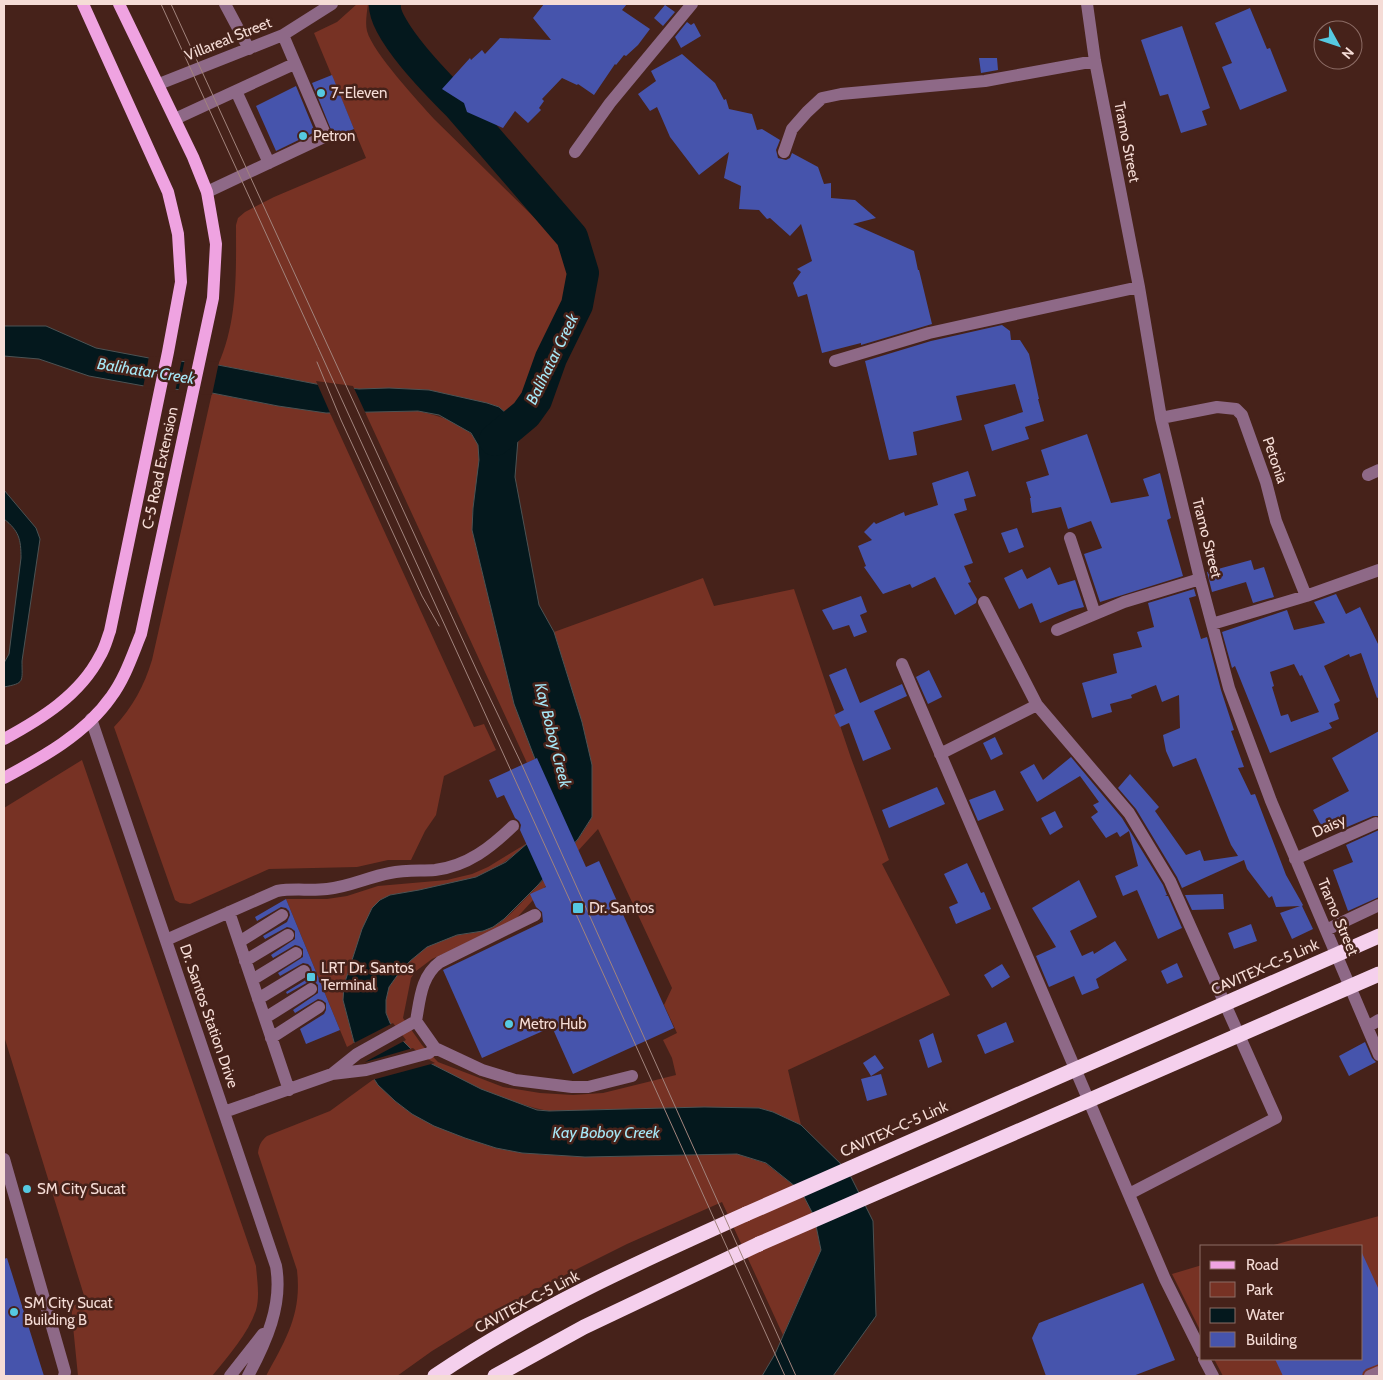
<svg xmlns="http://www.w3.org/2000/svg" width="1383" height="1380" font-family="Cabin,sans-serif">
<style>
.green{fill:#773224;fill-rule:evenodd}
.water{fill:#04181d;stroke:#4c5354}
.pier{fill:#46221a}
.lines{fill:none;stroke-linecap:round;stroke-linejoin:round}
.river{stroke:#04181d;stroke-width:32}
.building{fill:#4654ac;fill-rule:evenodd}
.minor{stroke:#8e6987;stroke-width:12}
.major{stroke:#efa3e1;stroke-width:12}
.highway{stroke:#f5d0ed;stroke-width:15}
.tram{stroke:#a2847d;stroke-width:1}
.highway-bridge{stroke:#f5d0ed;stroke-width:15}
.poi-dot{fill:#56c9e1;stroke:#46221a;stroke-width:2}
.labels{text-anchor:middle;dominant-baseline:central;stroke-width:5;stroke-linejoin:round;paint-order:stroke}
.street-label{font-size:15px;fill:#f5dcd6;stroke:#46221a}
.poi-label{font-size:15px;fill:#f5dcd6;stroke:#46221a;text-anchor:start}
.water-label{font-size:16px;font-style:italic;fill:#a6e7f6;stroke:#46221a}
</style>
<rect width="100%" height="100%" fill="#46221a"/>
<!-- green -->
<path class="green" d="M357,4H368C367,12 365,23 367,31C373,53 418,101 434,119L550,233L564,248L570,266V283L561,310L531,380L521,400L507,414L499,407L429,390L389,388L359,389L316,384L218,365C238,321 236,272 236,225L238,218L245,212L274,197L366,158L314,33L337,22Z
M212,393L278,406L330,413L474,727L484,724L496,750L444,776L436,815L425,831L411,860H388L357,867L269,869L190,904L180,903L175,900L114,727C133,707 144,686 152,660Z
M418,411C437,415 473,425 478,446C483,466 475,488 473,507C472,515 472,523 472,530L514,704L535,759L527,763L365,412Z
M703,578L714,606L794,589L851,758L889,860L882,864L950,995L788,1070L801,1125L773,1112L759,1108L704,1107L549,1111C516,1106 435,1073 412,1050C402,1040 389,1027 386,1012C380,980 416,950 442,939C459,933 478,935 494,926C507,919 517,907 528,896C551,872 576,847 592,817L570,683L554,632ZM598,829L672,988L664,1005L677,1033L663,1040L672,1058L676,1075L603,1093L573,1095L540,1093L503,1087L438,1062L422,1045L403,1018L411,978L416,971L432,959L512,923Z
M82,760L256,1266C257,1280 260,1296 256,1310C248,1334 228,1356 212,1376H78L71,1306L86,1302L4,1036V808Z
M529,842C517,853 505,863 491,870C461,886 423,890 390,895L343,1000L354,1043L347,1047L286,899H327L347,896L378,886L447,880L472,874L488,867Z
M374,1079L395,1101L412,1114L465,1138L496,1148L522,1153L585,1157L737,1154L765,1163L801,1191L814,1216L821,1250L783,1335L722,1202L627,1244L537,1289L484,1319L432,1351L397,1376H266C286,1339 302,1314 297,1270L258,1153C259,1145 261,1141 267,1136L330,1111Z
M1379,1216V1376H1223L1214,1359H1362V1246H1270Z
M1202,1265V1334L1172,1274Z"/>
<!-- water -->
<path class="water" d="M4,326H46L96,348L149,358L218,365L316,384L359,389L389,388L429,390L487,403L499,407L507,414L518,439L515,477L539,605L554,632L582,722L592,765V817L578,839L538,885L504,919L493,927L483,931L457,935L427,947L410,961L399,973L389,987L386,1000V1013L390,1023L404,1042L420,1058L481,1089L537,1110L549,1111L704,1107L759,1108L773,1112L801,1125L848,1171L873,1221L876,1316L833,1376H762L775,1354L821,1250L814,1216L801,1191L766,1163L737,1154L585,1157L522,1153L496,1148L465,1138L434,1126L412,1114L395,1101L378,1085L369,1071L354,1042L343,1000L344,985L362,929L372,908L380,900L390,895L419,890L476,877L506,862L529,842L535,759L514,704L472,530L473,508L479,460L478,445L471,433L439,415L418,411L326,413L278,406L212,393L144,386L89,376L39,359L4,356Z
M4,490L36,528L40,539L22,661C22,682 25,683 4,687V663L9,654L21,558C21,539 19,531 4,519Z"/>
<!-- pier -->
<path class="pier" d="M149,356L182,359L175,392L143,388Z
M185,359L219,362L212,395L178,392Z
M316,381L353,386L366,414L331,415Z
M393,1023L406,1040L365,1062L413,1048L422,1056L435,1063L372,1080L352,1044Z"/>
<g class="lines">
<!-- river -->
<path class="river" d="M385,4C382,29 440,87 459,106L572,237L583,273L577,305L551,358L536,400L526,414L495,440"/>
</g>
<!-- building -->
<path class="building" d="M544,4H627L622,10L650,29L638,45L626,56L624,55L616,65L615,64L594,95L578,84L577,85L562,78L542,99L544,101L539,108L541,110L528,123L515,111L503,128L467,112L464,103L442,89L470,58L471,60L482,50L485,54L500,38L551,40L533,18Z
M665,5L675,12L663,26L654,18Z
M1250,8L1267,49L1270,48L1287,91L1240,110L1222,67L1232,63L1215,23Z
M687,22L691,25L694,23L701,36L681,48L675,37Z
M1182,26L1210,108L1202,111L1207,125L1181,133L1168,94L1160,96L1141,40Z
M682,54L715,83L724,100L726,99L729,109L752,114L757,130L762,129L780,140L776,150L778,158L786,160L790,158L792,153L818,167L824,184L831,183V198L855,200L876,218L853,224L914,251L918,270H919L932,324L861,345V343L822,353L807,294L798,297L793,283L801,272L797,269L812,261L801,224L790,236L770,218L767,219L759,210L739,209L741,186L724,178L729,152L699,175L670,137L657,107L650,111L638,94L656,81L651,71Z
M979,58H997L998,70L981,73Z
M332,75L354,129L334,137L312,83Z
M296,86L315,132L276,151L256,106Z
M1002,325L1010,331L1011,340H1020L1029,354L1039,399H1038L1044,421L1025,427L1029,439L992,451L984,425L1023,412L1015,384L956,396L962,420L913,432L917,455L889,460L865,361L931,341Z
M1087,434L1111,503L1149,496L1143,479L1160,473L1171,518L1167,520L1183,576L1100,602L1084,554L1102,548L1091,521L1068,529L1061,507L1032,513L1030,498H1031L1026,482L1049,475L1041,450Z
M968,471L976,496L964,499L967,510L954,514L973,563L964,566L971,582L968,583L977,599L976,603L955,615L935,577L912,588L910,584L883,594L864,567L866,566L858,546L872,540L864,532L874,522L876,524L904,512L905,516L938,505L932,483Z
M1017,528L1024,547L1009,553L1001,533Z
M1251,560L1254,570L1264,567L1274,597L1253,603L1246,582L1212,592L1207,572Z
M1050,567L1058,585L1075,580L1084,607L1072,610L1040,623L1032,603L1019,609L1004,578L1022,569L1027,579Z
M1194,589L1196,596L1189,598L1201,639L1207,637L1221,690L1234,730L1231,731L1244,767L1238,768L1251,795L1255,794L1286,875L1303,905L1302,906L1313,929L1292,939L1280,913L1300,906L1276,907L1272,896L1269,898L1247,869L1244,860L1182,888L1177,877L1136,809L1118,788L1130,774L1159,807L1155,811L1186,855L1200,850L1204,861L1238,856L1231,845L1196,758L1173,767L1166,751L1163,735L1180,728L1179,695L1162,702L1156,685L1131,695L1132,698L1110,704L1112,712L1092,718L1082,683L1117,673L1113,654L1142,647L1137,632L1154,627L1148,603Z
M1336,594L1346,614L1360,607L1379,646V697L1377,698L1361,653L1350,657L1349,654L1324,666L1340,701L1334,704L1339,719L1329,723L1332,728L1270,753L1235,666L1232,668L1222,632L1287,610L1294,630L1325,623L1314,602ZM1294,664L1300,676L1302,675L1319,712L1291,722L1288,714L1281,716L1272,687L1274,686L1270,672Z
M861,596L867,612L860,615L867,632L854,637L849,625L833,630L822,610Z
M846,668L860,703L902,684L907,696L874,711L891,749L863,761L849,723L840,727L834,715L844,710L829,675Z
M929,670L942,697L928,704L916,677Z
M1379,731V816H1373L1340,830L1337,822L1323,829L1313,810L1349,791L1332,758Z
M995,737L1003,754L991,760L983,743Z
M1071,757L1122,818L1163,885L1167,895L1165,896H1168L1182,928L1158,939L1137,890L1123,896L1115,876L1138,866L1129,831L1120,837L1117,832L1106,838L1091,817L1098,812L1093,805L1099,802L1080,776L1037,802L1020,772L1034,764L1043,780Z
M537,758L586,867L599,861L674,1028L573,1074L552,1027L482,1058L443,970L543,922L542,912L536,907L530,894L546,887L520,830L521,825L519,821L515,818L504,795L497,798L489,780Z
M937,787L945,804L889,828L882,810Z
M995,790L1004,810L978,821L969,800Z
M1055,811L1063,827L1050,835L1041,818Z
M1379,830V897L1348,911L1333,870L1353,862L1346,845Z
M967,863L981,893L984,892L991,909L956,924L949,907L958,903L944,874Z
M1079,880L1097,917L1070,931L1082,956L1093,951L1094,954L1115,941L1127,960L1096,979L1099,988L1082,995L1074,976L1049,987L1036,956L1056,947L1032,908Z
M1223,894L1224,909L1192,910L1185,895Z
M286,899L340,1030L306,1044L300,1029L324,1014L326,1010V1003L322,1000L318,999L295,1013L293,1010L318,993V985L315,982L310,981L287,994L286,992L309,978L312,971L311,967L308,964L303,963L280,976L278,973L303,957V949L299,946L295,945L273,958L271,955L295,939V931L291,928L287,927L265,939L263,936L287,922L290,915L289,911L286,908L281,907L257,921L255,917Z
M1251,924L1257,941L1234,949L1228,933Z
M1177,963L1183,977L1167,984L1161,971Z
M1002,964L1010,977L992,988L984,975Z
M1006,1022L1014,1042L985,1054L977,1035Z
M933,1033L942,1062L928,1068L919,1040Z
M1365,1042L1372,1058L1376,1062L1349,1076L1339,1056Z
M875,1055L884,1068L871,1076L863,1063Z
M881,1074L887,1095L867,1101L861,1079Z
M1362,1253L1379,1290V1364L1366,1369L1363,1372L1362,1376H1283L1275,1359H1362Z
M7,1258L44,1376H4V1259Z
M1143,1283L1175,1360L1133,1376H1046L1032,1338L1039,1323Z"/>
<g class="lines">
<!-- minor -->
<path class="minor" d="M225,4L249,49
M1087,4L1095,61L1139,287L1161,418L1200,579L1229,688L1271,801L1379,1055
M159,84L283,35L332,4
M236,91L269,163
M175,119L294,64
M575,152L610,103L692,4
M784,152L792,129L807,112L822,98L841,94L985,81L1095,61
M207,192L326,136L283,35
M835,361L929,333L1139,287
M1161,418L1217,407L1236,409L1242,415L1266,482L1276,521L1306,596
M1368,475L1379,470
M1070,538L1095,614
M984,602L1037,705L1129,813L1170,881L1276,1118L1129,1194
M1212,624L1306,596L1379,570
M1057,630L1124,602L1200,579
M902,664L1165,1279L1202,1353
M91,719L276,1266C283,1305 266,1342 248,1376
M940,754L1037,705
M1295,859L1376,823
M229,912L289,1090
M535,915L440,962C421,976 420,999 416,1021L435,1048L482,1070L515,1080L572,1087H588L632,1076
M1326,930L1379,905
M166,940L277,891C294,888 310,891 327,889C349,887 368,877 390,873C405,870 420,871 435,870C468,866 491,847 513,826
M239,942L282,915
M245,961L288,935
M252,980L296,953
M258,999L304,971
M265,1018L311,989
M1367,1027L1379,1020
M271,1038L319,1007
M332,1074L357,1054L416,1021
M224,1112L332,1074L366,1070L429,1053L435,1048
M4,1159L65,1372L64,1376
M1204,1359L1213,1376
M230,1376L263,1334
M1370,1376L1379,1372"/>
<!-- major -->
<path class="major" d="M4,739C41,719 80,695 100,656C105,648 107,639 110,631L168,352L181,282L178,234L168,192L83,4
M4,778C43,757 85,734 111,697C125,678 132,656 141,634L213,298L216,244L207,192L193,157L119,4"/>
<!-- highway -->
<path class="highway" d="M435,1376C532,1310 639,1262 746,1214
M495,1376L584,1327L759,1244"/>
<!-- tram -->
<path class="tram" d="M161,4C370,461 579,918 785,1376
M171,4L477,671L522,765L796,1376
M317,362L341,420L422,596L439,626"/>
<!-- highway-bridge -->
<path class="highway-bridge" d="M746,1214L1379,936
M759,1244L1379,974"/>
</g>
<!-- markers -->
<g class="poi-dot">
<circle cx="321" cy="93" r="5"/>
<circle cx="303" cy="136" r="5"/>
<rect x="572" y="902" width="12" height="12" rx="2.5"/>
<rect x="306" y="972" width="10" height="10" rx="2.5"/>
<circle cx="509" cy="1024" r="5"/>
<circle cx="27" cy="1189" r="5"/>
<circle cx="14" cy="1312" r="5"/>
</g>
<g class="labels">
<!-- street labels -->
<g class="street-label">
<text transform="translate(228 39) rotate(-22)">Villareal Street</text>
<text transform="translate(1127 142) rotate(79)">Tramo Street</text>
<text transform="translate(1275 460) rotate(71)">Petonia</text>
<text transform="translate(160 468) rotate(-78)">C-5 Road Extension</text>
<text transform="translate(1207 538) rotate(76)">Tramo Street</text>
<text transform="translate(1329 826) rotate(-24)">Daisy</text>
<text transform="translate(1338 917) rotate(67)">Tramo Street</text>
<text transform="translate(1265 967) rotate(-24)">CAVITEX–C-5 Link</text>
<text transform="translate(209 1016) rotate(71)">Dr. Santos Station Drive</text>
<text transform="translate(894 1129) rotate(-24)">CAVITEX–C-5 Link</text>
<text transform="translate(527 1302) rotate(-28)">CAVITEX–C-5 Link</text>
</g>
<!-- poi labels -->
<g class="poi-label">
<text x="331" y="93">7-Eleven</text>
<text x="313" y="136">Petron</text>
<text x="589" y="908">Dr. Santos</text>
<text x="321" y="968">LRT Dr. Santos<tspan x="321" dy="17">Terminal</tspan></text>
<text x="519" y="1024">Metro Hub</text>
<text x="37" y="1189">SM City Sucat</text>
<text x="24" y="1303">SM City Sucat<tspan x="24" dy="17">Building B</tspan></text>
</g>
<!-- water labels -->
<g class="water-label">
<text transform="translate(552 359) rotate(-64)">Balihatar Creek</text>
<text transform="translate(146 371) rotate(9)">Balihatar Creek</text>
<text transform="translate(553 735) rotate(76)">Kay Boboy Creek</text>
<text x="606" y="1132">Kay Boboy Creek</text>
</g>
</g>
<!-- border -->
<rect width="1383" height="1380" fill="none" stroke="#f5dcd6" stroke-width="10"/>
<!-- legend -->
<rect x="1200" y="1245" width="162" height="115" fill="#46221a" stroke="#8c6c65"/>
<rect x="1210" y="1261" width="25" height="8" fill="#efa3e1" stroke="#8c6c65"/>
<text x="1246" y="1270" font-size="15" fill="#f5dcd6">Road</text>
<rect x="1210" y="1282" width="25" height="15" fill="#773224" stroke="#8c6c65"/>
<text x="1246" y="1295" font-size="15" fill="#f5dcd6">Park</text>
<rect x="1210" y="1308" width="25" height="15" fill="#04181d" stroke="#8c6c65"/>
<text x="1246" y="1320" font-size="15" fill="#f5dcd6">Water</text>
<rect x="1210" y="1332" width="25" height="15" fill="#4654ac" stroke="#8c6c65"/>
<text x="1246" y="1345" font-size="15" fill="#f5dcd6">Building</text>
<!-- north arrow -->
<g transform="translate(1338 45) rotate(130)"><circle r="24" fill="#46221a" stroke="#8c6c65"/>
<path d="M0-4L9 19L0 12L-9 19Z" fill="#56c9e1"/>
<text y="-8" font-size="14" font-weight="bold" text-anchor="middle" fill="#f5dcd6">N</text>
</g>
</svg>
